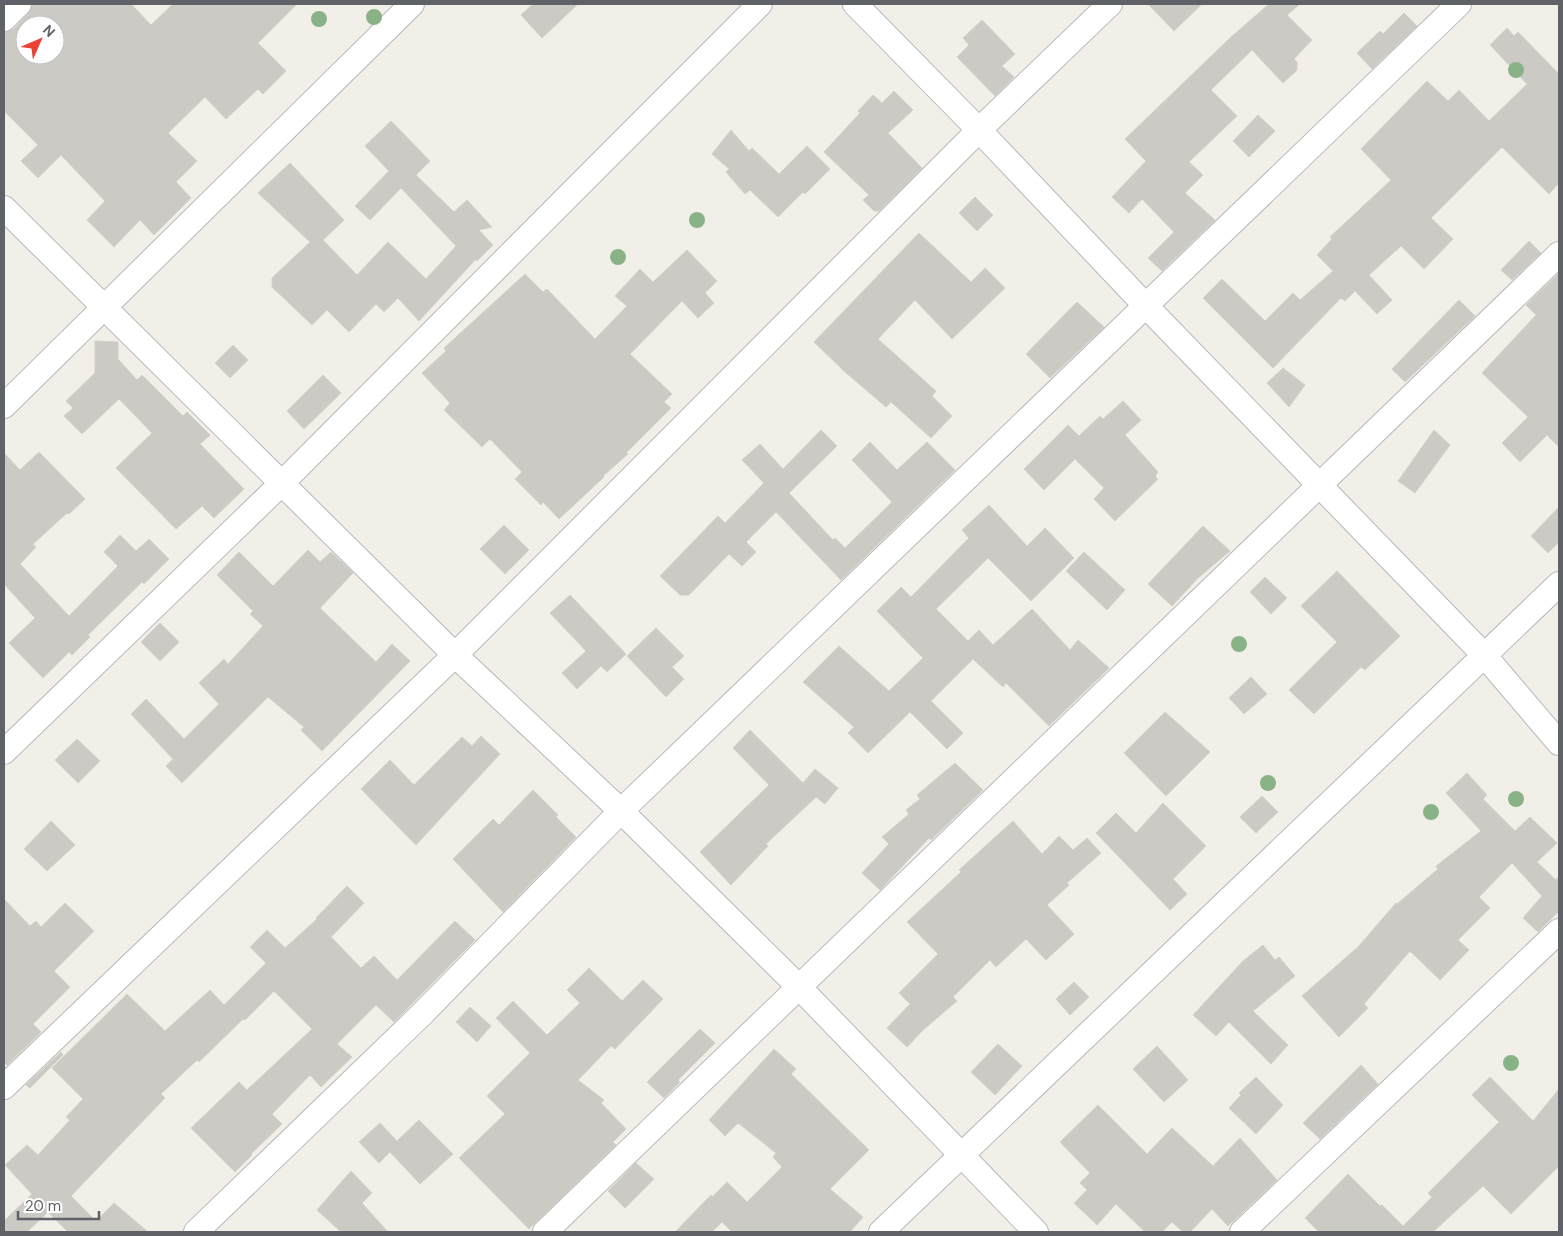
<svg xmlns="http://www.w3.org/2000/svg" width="1563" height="1236" font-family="'DM Sans',sans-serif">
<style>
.building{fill:#cccac5;stroke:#d6d1c6;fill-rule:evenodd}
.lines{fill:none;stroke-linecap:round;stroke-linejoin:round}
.minor-casing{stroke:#b5b8bc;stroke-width:26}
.minor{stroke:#fff;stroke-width:24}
.tree{fill:#89b387}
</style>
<rect width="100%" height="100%" fill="#f1efe8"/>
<!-- building -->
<path class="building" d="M32,4H131L151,25L173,4H297L258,43L286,71L263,94L258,89L226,119L205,97L168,133L197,161L176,182L191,198L154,235L140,220L114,247L87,220L105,201L61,155L38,178L21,161L38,145L4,111V32L14,29L29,13ZM25,25H55V55H25Z
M533,4H578L542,38L521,15Z
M1148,4H1202L1174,31Z
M1269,4H1300L1287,15L1312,40L1294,59L1297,62V70L1283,83L1252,50L1211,90L1237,116L1189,162L1203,175L1185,193L1215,220L1162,271L1148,258L1174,232L1142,199L1129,213L1112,197L1146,161L1125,139L1230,38Z
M1404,13L1417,26L1372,69L1357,53L1380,31L1383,34Z
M982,20L1015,54L1002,66L1014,77L995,96L957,57L969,45L963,38Z
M1507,28L1514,36L1518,32L1559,74V183L1549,194L1502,147L1431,218L1453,239L1424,269L1401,246L1369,275L1392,300L1377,314L1355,291L1345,301L1341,298L1273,368L1203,298L1222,279L1265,321L1293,293L1300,300L1333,271L1317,255L1332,239L1330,237L1391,180L1361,149L1427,81L1448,101L1459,90L1489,121L1527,84L1490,45Z
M894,91L913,110L888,133L922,168L879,211H874L863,200L869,195L824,152L860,113L858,111L873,95L882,103Z
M1258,115L1275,131L1249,157L1233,141Z
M391,121L430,161L416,175L454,212L467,200L492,227L479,230L493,245L477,261L476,259L419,321L398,298L384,312L376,304L349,332L327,310L312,325L272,287V278L310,242L258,193L290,163L344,220L323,240L357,275L388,242L426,279L456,246L401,188L370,220L355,206L389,171L365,146Z
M731,130L749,151L752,148L779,174L807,146L830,169L805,194L803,192L778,217L750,190L745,194L726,172L729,169L712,154Z
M975,197L993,215L977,231L959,213Z
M919,233L971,282L985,268L1005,288L952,339L915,300L878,339L936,391L932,396L952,416L931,438L891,402L886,407L845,372L814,342Z
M1529,241L1541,253L1512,280L1501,270Z
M687,250L717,281L705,293L714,303L698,318L682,301L630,354L672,394L664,402L671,408L626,453L628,454L603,476L604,477L559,519L543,502L541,505L515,479L522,472L490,439L482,447L444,410L450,403L422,373L446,351L444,348L525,274L543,292L547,289L595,339L627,306L615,296L640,269L653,282Z
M1559,273V447L1547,435L1520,462L1502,443L1528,417L1482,373L1536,315L1526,305Z
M1459,300L1475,316L1405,382L1392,369Z
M1077,302L1104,327L1050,378L1026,354Z
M95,341L118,342V359L137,380L142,375L183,416L187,412L210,435L200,444L244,489L214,518L202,506L176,529L116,468L152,433L119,399L82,434L64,416L73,408L66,401L95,373Z
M233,345L248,360L230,378L215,363Z
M1283,368L1305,385L1289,407L1267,383Z
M323,375L341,393L304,429L287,411Z
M1123,401L1141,420L1125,435L1158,472L1155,476L1158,479L1115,521L1094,499L1104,488L1075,459L1044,490L1024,469L1068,425L1079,436L1100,416L1103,419Z
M821,430L837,446L789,493L833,540L835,538L845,548L892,502L852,460L870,442L897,470L927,442L955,470L841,580L776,512L746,542L756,552L742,566L729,554L689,595H680L660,576L718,516L725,523L764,483L742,460L760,444L783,469Z
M1434,430L1450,445L1415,493L1398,481Z
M39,452L85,499L69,514L67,513L33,544L36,547L20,564L69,616L118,566L104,552L120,535L136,551L149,539L169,559L144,584L142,582L88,635L90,637L72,655L69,652L43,678L9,643L35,618L4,584V453L20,470Z
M989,505L1027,546L1045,528L1074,558L1031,601L988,558L936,609L968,641L979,630L993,645L1032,609L1070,650L1078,640L1109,668L1049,726L1006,683L1003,687L973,659L931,701L963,733L947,749L910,712L868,753L848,733L854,727L803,682L839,646L889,691L923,658L877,611L901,587L911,597L969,538L962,530Z
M1559,507V542L1548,553L1531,536Z
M504,525L529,550L505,574L480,549Z
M1203,526L1230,551L1198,578L1172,606L1148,584Z
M308,550L320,562L331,552L353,573L320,608L376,662L392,644L410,661L322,751L301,730L304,727L268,697L182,783L166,766L173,759L131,714L146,699L184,739L219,704L199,683L224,659L228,664L263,626L250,614L253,611L217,575L239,552L273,586Z
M1084,552L1125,590L1107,610L1066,571Z
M1337,571L1400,636L1365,670L1361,667L1314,714L1289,690L1337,642L1301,606Z
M1265,577L1287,598L1271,614L1250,592Z
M570,595L626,654L607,672L601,666L577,689L562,673L586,651L550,613Z
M160,623L179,642L160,661L141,642Z
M656,628L684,656L672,667L684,679L666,697L627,656Z
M1251,677L1267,694L1244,714L1229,698Z
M1165,712L1210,752L1166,796L1124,753Z
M750,730L803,783L815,769L838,788L825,804L816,797L766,844L768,846L731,885L700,852L769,785L733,748Z
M481,736L500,754L416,845L361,789L390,760L414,785L462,737L472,746Z
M77,739L100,761L78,783L55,760Z
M955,763L983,790L931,840L929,838L880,890L862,873L889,844L882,837L909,814L906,810L920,799L917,795Z
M1467,773L1487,795L1483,799L1515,831L1530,817L1557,843L1537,862L1556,880L1559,876V913L1558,912L1538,932L1523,918L1542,896L1512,863L1479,897L1490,908L1458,940L1469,950L1440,980L1410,951L1364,1004L1368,1008L1339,1037L1302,996L1358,947L1396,903L1397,904L1438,869L1436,866L1481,831L1446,793Z
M533,790L558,815L556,817L576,837L503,912L453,859L493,819L499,825Z
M1262,796L1278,812L1256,833L1240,817Z
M1163,803L1206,846L1173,879L1187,894L1170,910L1096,833L1116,813L1136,833Z
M51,821L75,845L47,871L24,849Z
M1013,821L1042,854L1059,836L1073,850L1087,838L1101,853L1067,883L1069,885L1047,905L1074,934L1046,960L1026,939L996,967L990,960L953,997L957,1001L922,1031L907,1047L887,1028L910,1004L899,993L938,954L907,922L961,872L959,870Z
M347,886L364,903L331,937L361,968L374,956L397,980L455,921L475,940L394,1022L376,1005L337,1044L352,1057L321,1087L310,1075L272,1114L282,1124L251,1154L252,1155L235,1172L191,1128L239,1082L247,1090L312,1029L274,991L245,1020L243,1019L199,1062L197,1060L161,1094L165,1098L71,1196L96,1221L114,1203L148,1232H68L48,1212L27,1232H4V1221L32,1194L5,1165L27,1145L38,1155L70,1120L66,1117L83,1099L52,1068L127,994L165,1031L210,990L224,1005L266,963L250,947L267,930L285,948L317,919L316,918Z
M4,899L30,926L36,921L41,927L65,903L94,931L54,971L70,987L33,1024L41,1032L7,1065L4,1062Z
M1263,945L1275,960L1279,957L1295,976L1253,1011L1288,1045L1271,1064L1229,1022L1216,1036L1193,1015L1243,961Z
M589,968L622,1001L643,980L663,999L615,1049L611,1046L578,1080L604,1100L601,1103L626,1129L613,1142L616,1145L529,1229L459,1158L505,1114L487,1096L530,1053L496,1018L513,1001L547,1035L580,1003L567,990Z
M1074,982L1089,997L1070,1015L1056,999Z
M470,1007L491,1026L477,1042L456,1022Z
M700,1029L715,1043L678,1080L680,1082L664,1098L647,1082Z
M998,1044L1022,1066L995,1095L971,1072Z
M1157,1046L1188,1080L1164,1102L1133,1069Z
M774,1049L796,1069L791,1074L869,1150L830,1189L863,1217L850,1232H732L722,1222L712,1232H675L711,1195L712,1197L727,1182L747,1202L782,1167L773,1157L776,1153L738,1123L725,1136L709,1120Z
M61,1052L63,1055L30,1088L26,1085Z
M1361,1065L1378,1084L1320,1139L1303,1123Z
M1256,1077L1283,1105L1256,1134L1229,1108L1241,1095L1239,1093Z
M1490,1077L1533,1121L1559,1089V1166L1511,1214L1483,1186L1433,1232H1319L1305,1218L1348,1174L1380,1206L1382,1205L1403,1226L1432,1197L1428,1193L1499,1122L1472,1095Z
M1098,1105L1147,1154L1172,1128L1213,1166L1240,1138L1277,1180L1228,1226L1212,1209L1190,1232H1183L1172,1222L1162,1232H1145L1116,1204L1097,1225L1074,1203L1087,1190L1080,1183L1090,1173L1060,1142Z
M419,1120L453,1154L420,1184L390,1152L379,1163L359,1142L380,1123L397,1141Z
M636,1163L654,1179L625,1208L608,1191Z
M351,1171L372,1193L362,1203L388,1232H341L317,1210Z"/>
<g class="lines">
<!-- minor casing -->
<g class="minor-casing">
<path id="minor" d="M855,4L979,130L1145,305L1484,655L1559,743
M4,19L19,4
M4,208L455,655L621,811L799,987L1036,1232
M4,406L412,4
M4,752L281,484L760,4
M4,1087L455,655L979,130L1110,4
M196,1232L422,1014L621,811L1459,4
M545,1232L1559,254
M881,1232L1559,584
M1242,1232L1559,931"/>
</g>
<!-- minor -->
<use href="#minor" class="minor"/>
</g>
<!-- trees -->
<g class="tree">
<circle cx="374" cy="17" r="8"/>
<circle cx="319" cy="19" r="8"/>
<circle cx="1516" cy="70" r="8"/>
<circle cx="697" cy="220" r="8"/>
<circle cx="618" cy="257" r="8"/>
<circle cx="1239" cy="644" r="8"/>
<circle cx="1268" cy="783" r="8"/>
<circle cx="1516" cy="799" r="8"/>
<circle cx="1431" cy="812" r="8"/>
<circle cx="1511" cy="1063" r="8"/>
</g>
<!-- border -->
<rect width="1563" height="1236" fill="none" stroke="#5f6368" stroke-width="10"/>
<!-- north arrow -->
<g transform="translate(40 40) rotate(45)"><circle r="24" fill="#ffffff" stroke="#bfc1c3"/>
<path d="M0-4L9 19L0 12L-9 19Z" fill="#ea4335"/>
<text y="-8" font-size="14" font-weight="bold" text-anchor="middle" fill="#5f6368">N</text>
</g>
<!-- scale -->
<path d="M18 1211v8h81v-8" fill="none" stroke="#5f6368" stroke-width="2.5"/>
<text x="25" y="1211" font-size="15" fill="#5f6368" stroke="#ffffff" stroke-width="4" paint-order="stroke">20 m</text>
</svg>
